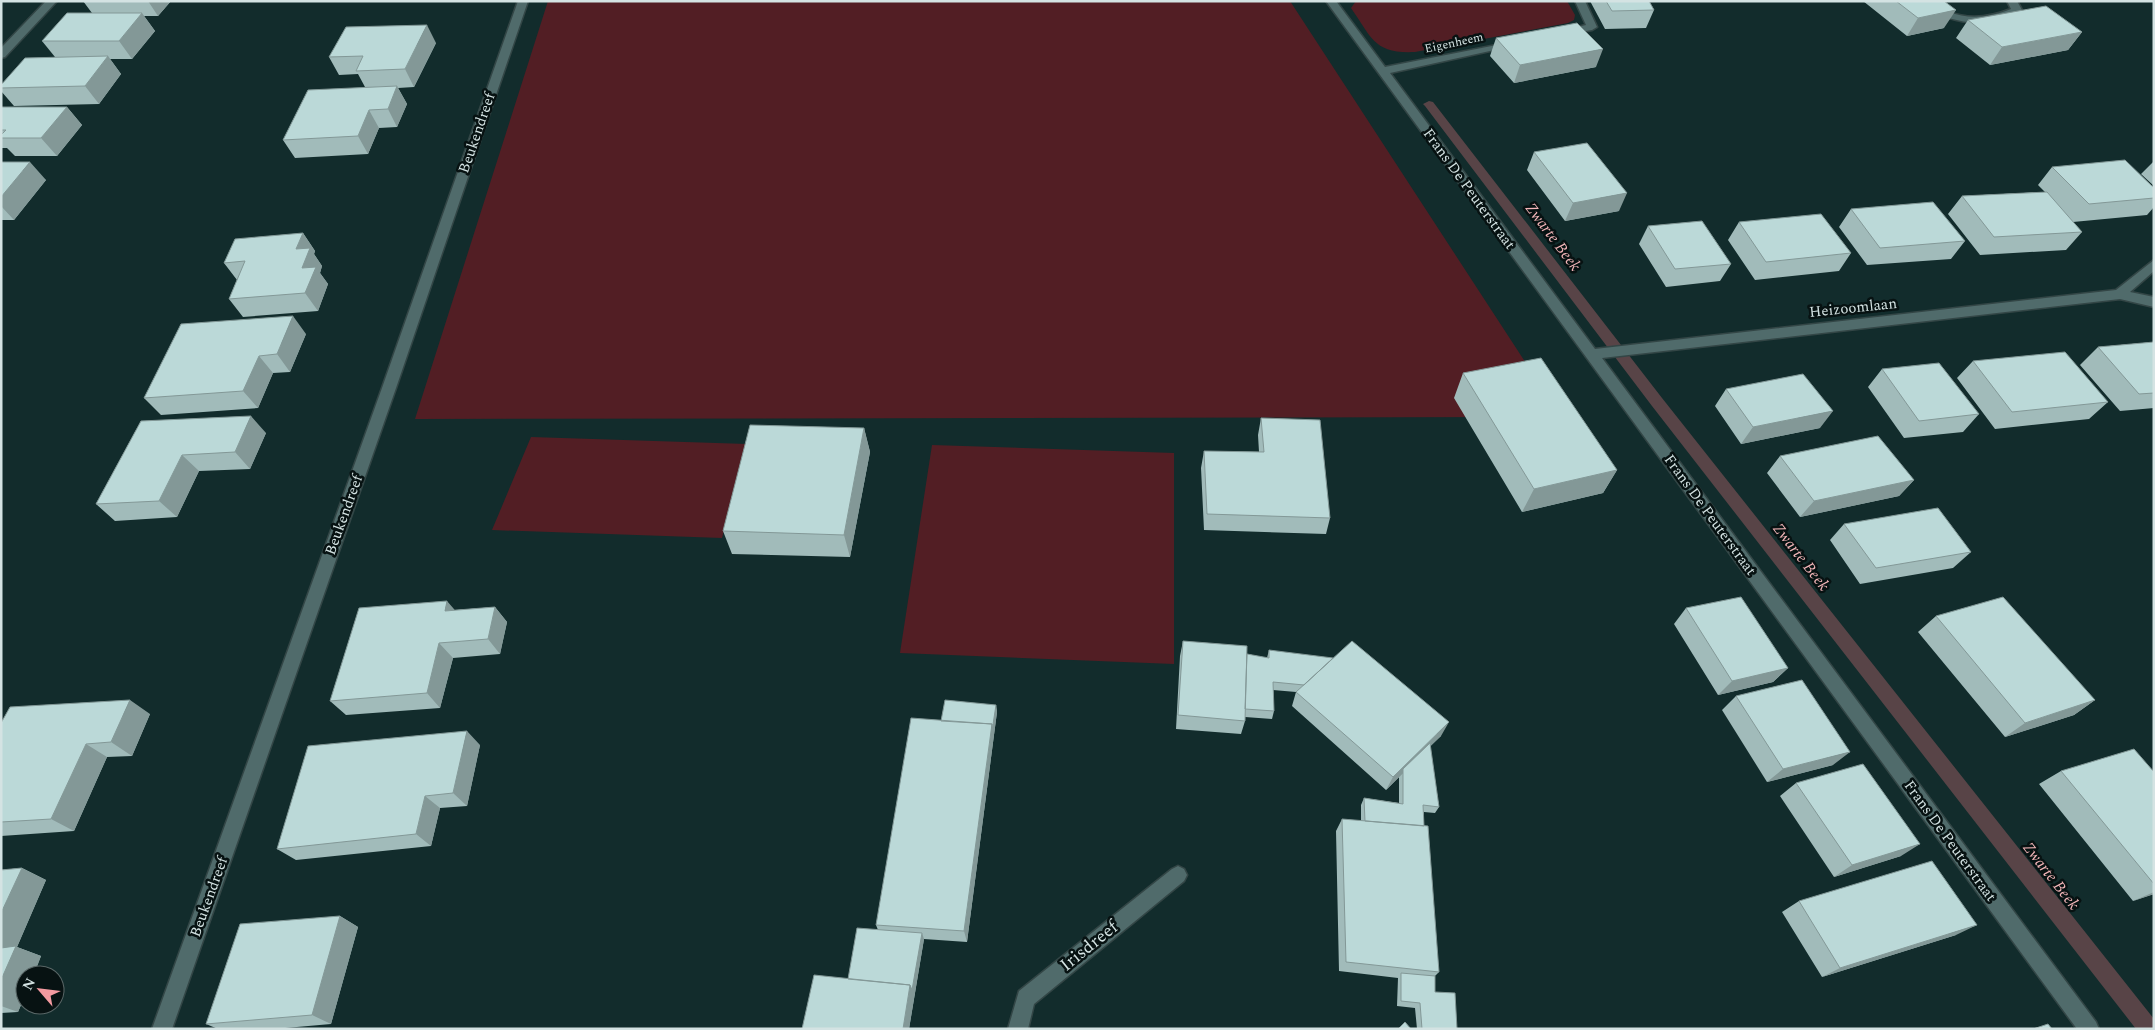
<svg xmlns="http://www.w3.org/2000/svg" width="2155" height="1030" font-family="Spectral,serif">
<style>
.green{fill:#521e24}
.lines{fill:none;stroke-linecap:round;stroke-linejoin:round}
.stream{fill:#584447;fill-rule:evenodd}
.street-casing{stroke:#334646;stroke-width:3}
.street{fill:#506b6b;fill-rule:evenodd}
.wall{fill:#a1bbba}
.shaded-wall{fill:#839897}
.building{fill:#bbd9d8;stroke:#839897}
.labels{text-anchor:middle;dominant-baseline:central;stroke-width:5;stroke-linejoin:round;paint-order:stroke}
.far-street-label{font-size:12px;fill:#d4e3e3;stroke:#071212}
.street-label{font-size:15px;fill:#d4e3e3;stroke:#071212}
.water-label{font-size:16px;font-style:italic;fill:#f3b6b9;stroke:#071212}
.near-street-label{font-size:18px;fill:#d4e3e3;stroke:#071212}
</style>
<rect width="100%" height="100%" fill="#122c2c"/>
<!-- green -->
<path class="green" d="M548,1H1290L1561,417L415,419Z
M1356,1H1567L1575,15L1574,20L1568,23L1415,52C1374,54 1372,38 1351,8Z
M531,437L747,444L722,538L492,530Z
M932,445L1174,453V664L900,653Z"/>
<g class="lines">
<!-- stream -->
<path class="stream" d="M1429,101L1433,102L1662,398L2154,1019V1029H2136L1652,406L1425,106L1423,104Z"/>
<!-- street casing -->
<g class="street-casing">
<path id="street" d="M46,1H57L5,57L1,58V48Z
M518,1H528L396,388L172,1029H152L382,388Z
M1326,1H1336L1385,67L1517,41V45L1390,73L1595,349L2116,290L2154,260V271L2130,292L2154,297V307L2120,299L1602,358L2096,1022L2099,1029H2077Z
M1575,1H1585L1597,27L1592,30L1561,35V31L1586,25Z
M1920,1C1934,1 1937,6 1949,12C1969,20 1991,17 2011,9L2007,1H2017L2022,10C2000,32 1940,24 1920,1Z
M1178,866L1184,869L1187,875L1184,881L1034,1004L1028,1029H1008L1019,991L1172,869Z"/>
</g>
<!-- street -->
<use href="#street" class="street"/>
</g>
<!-- wall -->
<path class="wall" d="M83,1H171L158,16H144L155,31L132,59H110L121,74L99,104L14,106L1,91V85L55,57L42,41L92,13Z
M1590,1H1649L1654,10L1646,28L1605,29Z
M1863,1H1944V28L1907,36Z
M1968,20L2082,32L2068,50L1990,65L1956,38Z
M1496,38L1596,67L1514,83L1490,56Z
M436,43L414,87L398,88L407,104L397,127L379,128L368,154L295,158L283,140L365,87L358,74L339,75L329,57Z
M1,107H67L82,125L57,156H15L7,148H1Z
M1534,152L1619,211L1565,221L1527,170Z
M2154,161V186L2141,174Z
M1,162L46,180L14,220H1Z
M2052,167L2154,188V207L2147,215L2073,222L2065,213L2082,232L2066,250L1980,255L1948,214L1962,196L2045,192L2038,185Z
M1851,209L1965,241L1951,259L1867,265L1839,227Z
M1739,222L1851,253L1839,271L1755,280L1728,240Z
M1648,226L1731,264L1720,281L1666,287L1639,244Z
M303,233L315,251L314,254L322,266L320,273L328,284L318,311L243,317L229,299L237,280L224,263Z
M306,334L290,372L273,373L258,408L161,415L144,398Z
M2154,342V408L2120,411L2080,365L2098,347Z
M1973,361L2108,402L2089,419L1995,429L1957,378Z
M1882,369L1979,414L1963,432L1904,438L1868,387Z
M1463,373L1617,470L1603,493L1522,512L1454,398Z
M1726,389L1820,428L1741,444L1715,406Z
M1261,418L1330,518L1326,534L1204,530L1201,468L1204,451L1259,452L1258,435Z
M141,421L266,433L250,469L199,471L177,517L115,521L96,504Z
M864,428L870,452L850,557L732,554L723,531Z
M1780,456L1914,480L1899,496L1800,517L1767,473Z
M1844,524L1971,552L1953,568L1860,584L1830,540Z
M495,607L507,622L500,654L453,658L440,708L346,715L330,701L455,610Z
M1686,608L1788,668L1773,682L1718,695L1674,624Z
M1936,616L2095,700L2074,715L2005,737L1918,632Z
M1183,641L1267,658L1269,650L1441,736L1430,746L1439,807L1435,813L1424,812V826L1439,972L1435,976V992L1457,1029H1417L1415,1008L1397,1006L1398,978L1339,971L1336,831L1342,819L1361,821V805L1364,798L1399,803V777L1386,790L1292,706L1296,692L1273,690L1274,711L1272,719L1245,717V721L1241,734L1176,729L1180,656Z
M1736,696L1833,765L1767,782L1722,710Z
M996,705L997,712L967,942L924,939L909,1029H802L848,979L878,930L876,925Z
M150,714L132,756L107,757L74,831L1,836V723Z
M480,745L467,806L440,808L431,846L296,860L277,849Z
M2061,771L2154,772V894L2133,901L2039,784Z
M1796,783L1901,856L1834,877L1780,796Z
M22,868L46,880L17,947L41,956L18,1012L1,1013V870Z
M1799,901L1956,935L1822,977L1782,912Z
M340,916L358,927L331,1024L274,1029H218L206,1024Z"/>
<!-- shaded-wall -->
<path class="shaded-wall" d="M148,1H171L158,16Z
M1956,10L1944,28L1907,36L1918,18Z
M142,13L155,31L132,59L119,41Z
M427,25L436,43L414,87L405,69Z
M2082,32L2068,50L1990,65L2002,47Z
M1603,49L1596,67L1514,83L1520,65Z
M108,56L121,74L99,104L85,86Z
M397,86L407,104L397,127L388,109Z
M67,107L82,125L57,156L41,138Z
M369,110L379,128L368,154L358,136Z
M30,162L46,180L14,220L1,206V197Z
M1627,193L1619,211L1565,221L1573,203Z
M303,233L315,251L314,254L322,266L320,273L328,284L318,311L305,293L302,268L296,249Z
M293,316L306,334L290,372L277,354Z
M259,356L273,373L258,408L243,391Z
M1833,411L1820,428L1741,444L1753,427Z
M251,416L266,433L250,469L235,452Z
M864,428L870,452L850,557L844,535Z
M182,455L199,471L177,517L159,501Z
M1617,470L1603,493L1522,512L1534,489Z
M1914,480L1899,496L1800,517L1814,501Z
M447,601L460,616L445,611Z
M495,607L507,622L500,654L488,639Z
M439,643L453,658L440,708L427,693Z
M1788,668L1773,682L1718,695L1732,681Z
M130,700L150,714L132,756L111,742Z
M2095,700L2074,715L2005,737L2025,723Z
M996,705L997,712L967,942L964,931L992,724Z
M1449,722L1441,736L1386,790L1393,777Z
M467,731L480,745L467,806L453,793Z
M86,744L107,757L74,831L51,819Z
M1850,752L1833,765L1767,782L1783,769Z
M425,796L440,808L431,846L416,834Z
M1920,844L1901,856L1834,877L1852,865Z
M22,868L46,880L17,947L41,956L34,975H25V996L18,1012L1,1006V913Z
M2154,892V894L2133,901Z
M340,916L358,927L331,1024L312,1015Z
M1977,925L1956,935L1822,977L1840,968Z
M922,933L924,939L909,1029H903L910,985Z"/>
<!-- building -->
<path class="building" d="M1606,1H1649L1654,10L1612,11Z
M1896,1H1944L1956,10L1918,18Z
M2046,6L2082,32L2002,47L1968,20Z
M67,13H142L119,41H42Z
M1577,23L1603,49L1520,65L1496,38Z
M427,25L405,69L356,71L363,56L329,57L346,27Z
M108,56L85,86L1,88V85L25,58Z
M397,86L388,109L369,110L358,136L283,140L308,90Z
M1,107H67L41,138H1V135L6,130H1Z
M1587,143L1627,193L1573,203L1534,152Z
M2125,160L2154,188V198L2089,204L2052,167Z
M1,162H30L1,197Z
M2047,192L2082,232L1994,237L1962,196Z
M1933,202L1965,241L1880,248L1851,209Z
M1821,214L1851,253L1766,262L1739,222Z
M1702,221L1731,264L1675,269L1648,226Z
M303,233L296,249L310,248L302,268L316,267L305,293L229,299L245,261L224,263L235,239Z
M293,316L277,354L259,356L243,391L144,398L181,324Z
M2154,342V393L2139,394L2098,347Z
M2065,352L2108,402L2012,412L1973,361Z
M1541,358L1617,470L1534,489L1463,373Z
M1939,363L1979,414L1919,421L1882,369Z
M1803,374L1833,411L1753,427L1726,389Z
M251,416L235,452L182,455L159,501L96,504L141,421Z
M1261,418L1320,420L1330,518L1207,514L1204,451L1264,452Z
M750,425L864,428L844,535L723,531Z
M1878,436L1914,480L1814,501L1780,456Z
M1938,508L1971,552L1876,568L1844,524Z
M1741,597L1788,668L1732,681L1686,608Z
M2003,597L2095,700L2025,723L1936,616Z
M447,601L445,611L495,607L488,639L439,643L427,693L330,701L359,608Z
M1183,641L1247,646L1245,721L1178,715Z
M1352,641L1449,722L1393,777L1296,692Z
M1269,650L1333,658L1304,685L1273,682L1274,711L1245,709L1247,654L1269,658Z
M1802,680L1850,752L1783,769L1736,696Z
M130,700L111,742L86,744L51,819L1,822V723L10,707Z
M945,700L996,705L992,731V724L941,721Z
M911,718L992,724L964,931L876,925Z
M467,731L453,793L425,796L416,834L277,849L308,746Z
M1430,743L1439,807L1423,805L1424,826L1365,821L1364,798L1403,804V769Z
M2134,749L2154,772V884L2061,771Z
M1863,764L1920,844L1852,865L1796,783Z
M1342,819L1428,826L1439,972L1346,962Z
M1932,861L1977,925L1840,968L1799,901Z
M22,868L1,913V870Z
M340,916L312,1015L206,1024L240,924Z
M857,928L922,933L912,990L910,985L848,979Z
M16,946L1,980V948Z
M1401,973L1435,976V992L1455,993L1457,1029H1422L1420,1003L1401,1001Z
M814,975L910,985L903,1029H802Z
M1405,1022L1411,1029H1398Z
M2048,1024L2052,1029H2033Z"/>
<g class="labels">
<!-- far-street labels -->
<g class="far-street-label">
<text transform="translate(1454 43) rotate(-12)">Eigenheem</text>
</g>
<!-- street labels -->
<g class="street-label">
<text transform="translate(477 133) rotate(-71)">Beukendreef</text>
<text transform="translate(1469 189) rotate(54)">Frans De Peuterstraat</text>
<text transform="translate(1853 308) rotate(-6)">Heizoomlaan</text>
<text transform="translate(344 515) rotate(-70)">Beukendreef</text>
<text transform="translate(1710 515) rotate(54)">Frans De Peuterstraat</text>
<text transform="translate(1950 841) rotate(54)">Frans De Peuterstraat</text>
<text transform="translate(209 897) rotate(-70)">Beukendreef</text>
</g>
<!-- water labels -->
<g class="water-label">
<text transform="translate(1553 237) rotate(53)">Zwarte Beek</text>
<text transform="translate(1801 557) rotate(52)">Zwarte Beek</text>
<text transform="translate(2051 876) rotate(52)">Zwarte Beek</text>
</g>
<!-- near-street labels -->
<g class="near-street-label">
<text transform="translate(1089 946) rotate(-39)">Irisdreef</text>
</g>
</g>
<!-- border -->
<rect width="2155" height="1030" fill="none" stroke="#d4e3e3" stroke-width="5"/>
<!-- north arrow -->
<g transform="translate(40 990) rotate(298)"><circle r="24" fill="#071212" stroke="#596666"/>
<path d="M0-4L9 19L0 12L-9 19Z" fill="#f49aa0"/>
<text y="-8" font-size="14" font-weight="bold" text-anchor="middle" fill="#d4e3e3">N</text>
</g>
</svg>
